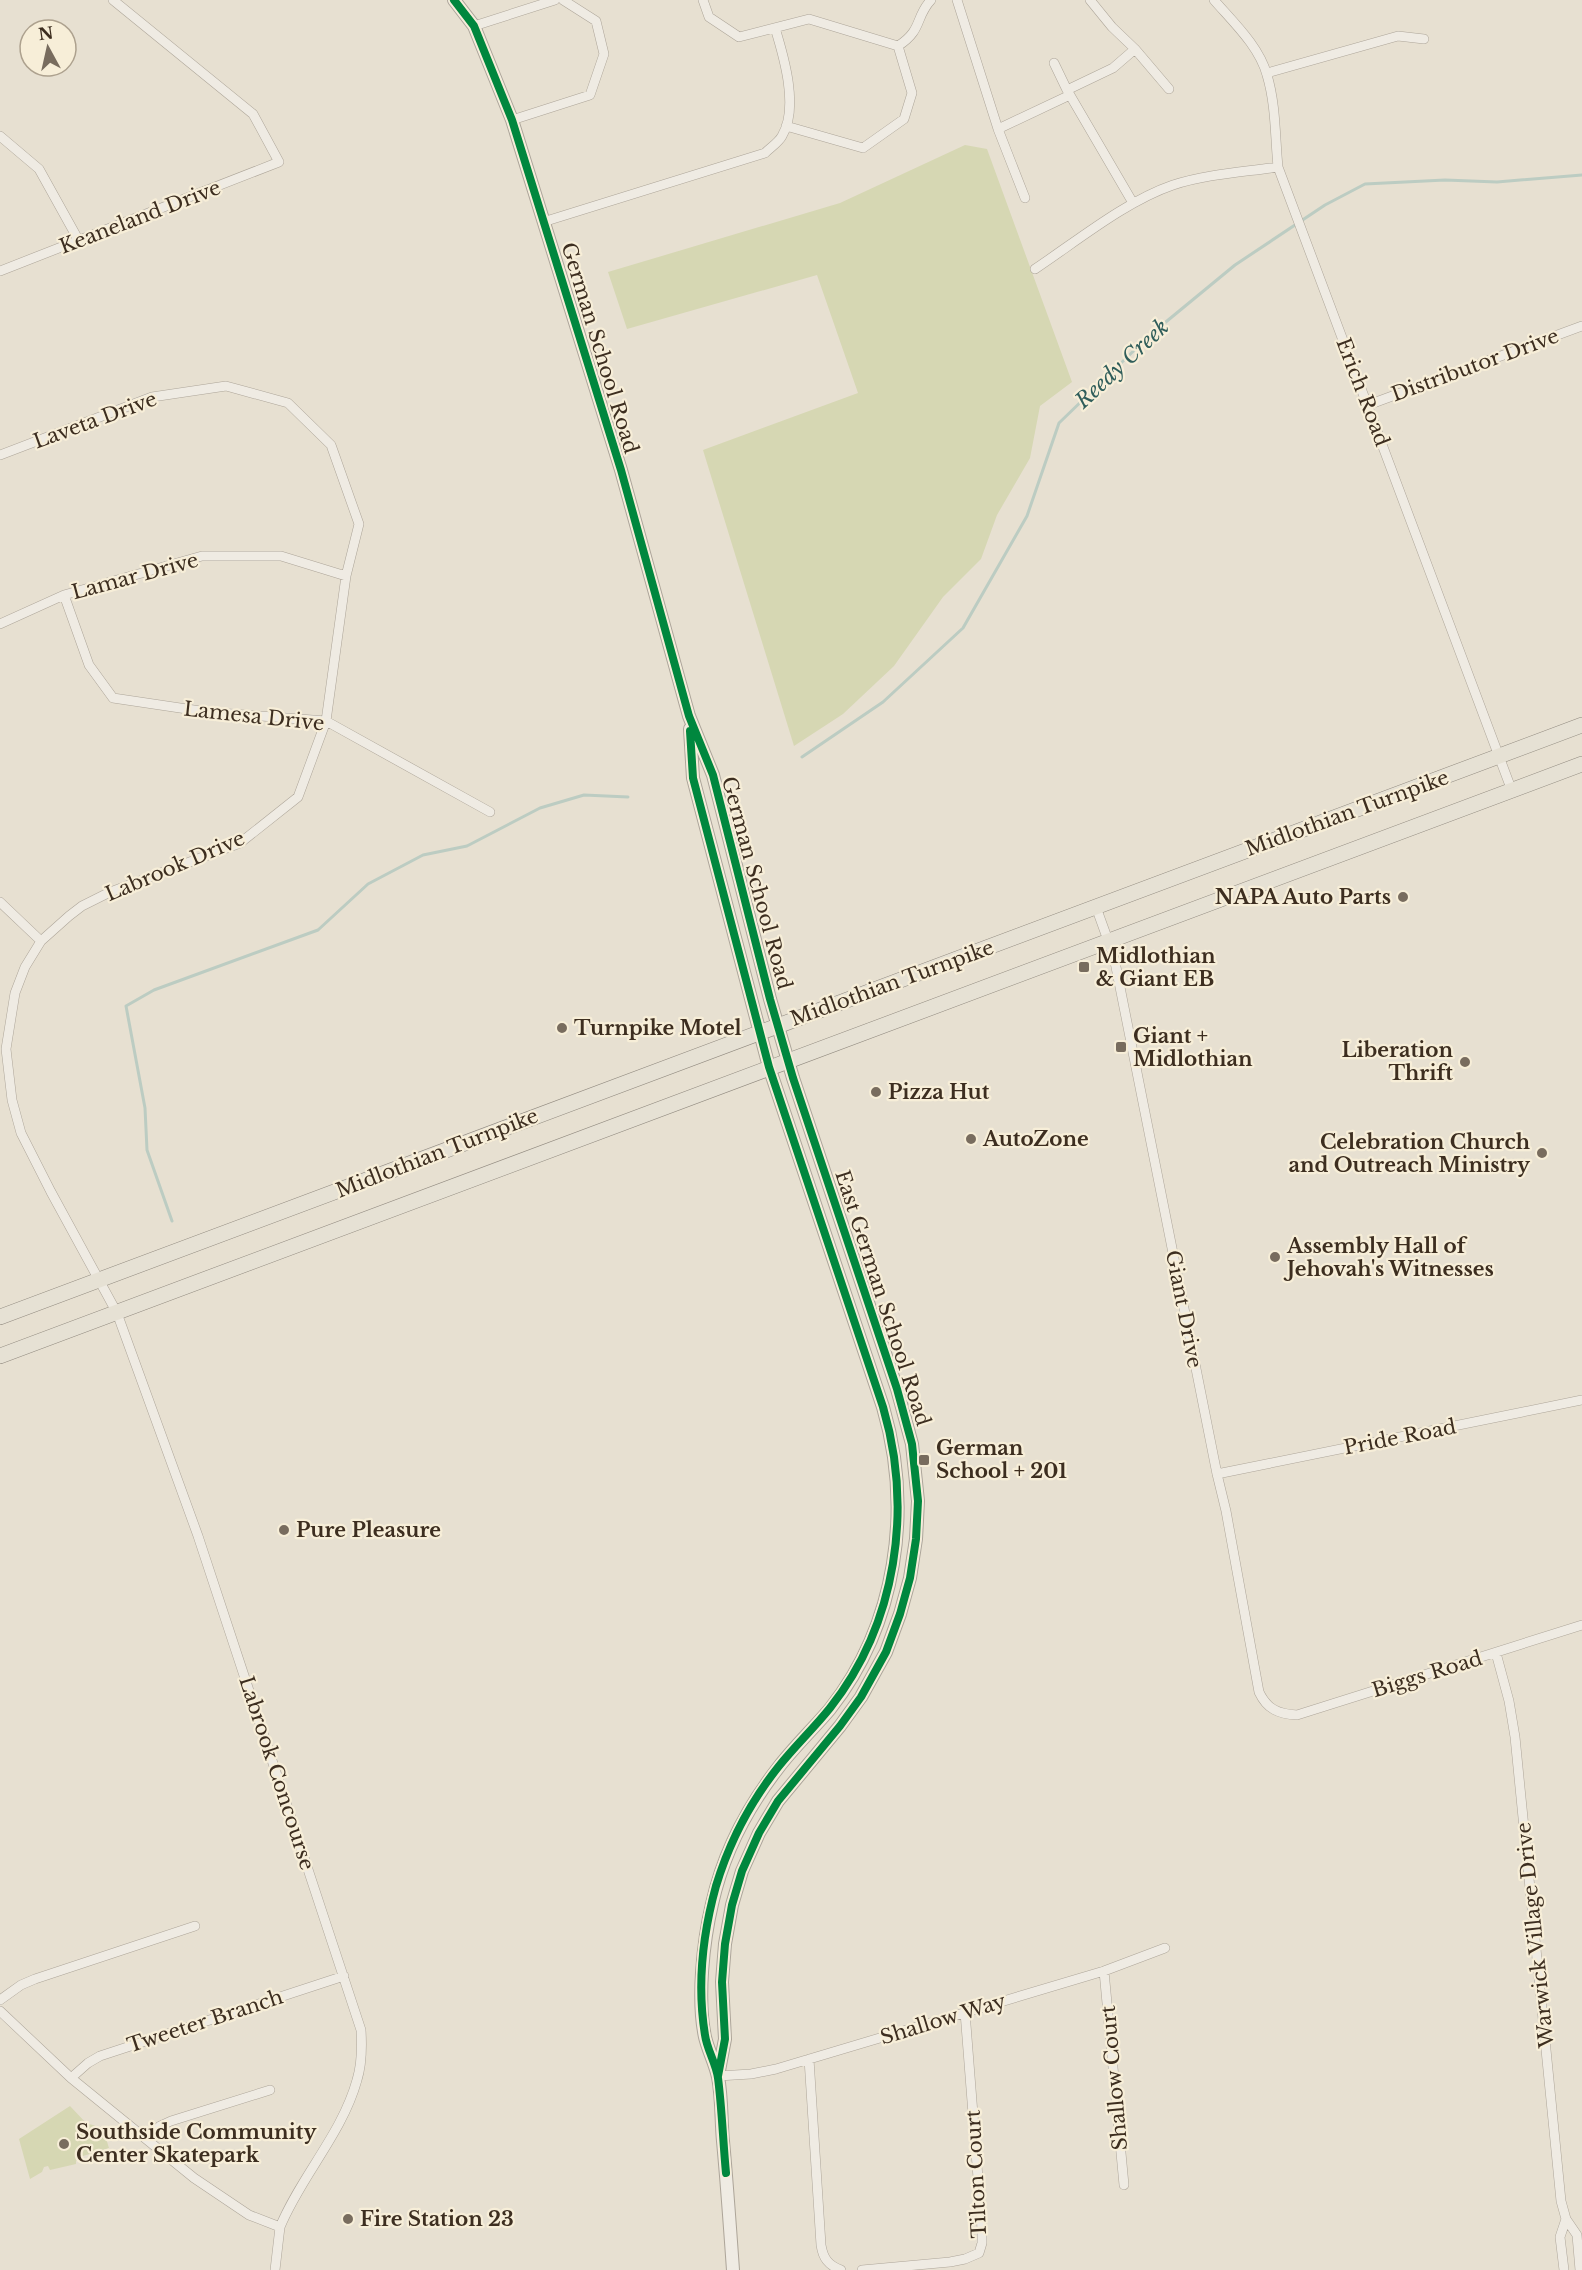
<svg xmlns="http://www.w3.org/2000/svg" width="1582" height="2270" font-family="'Libre Baskerville',serif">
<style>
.green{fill:#d6d7b3}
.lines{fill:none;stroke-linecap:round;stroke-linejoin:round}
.stream{stroke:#bcccc2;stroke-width:3}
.minor-casing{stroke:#ada599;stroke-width:10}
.tertiary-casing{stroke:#ada599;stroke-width:14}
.primary-casing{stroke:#928b80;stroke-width:16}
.minor{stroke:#efebe3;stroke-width:9}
.tertiary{stroke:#efebe3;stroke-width:12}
.primary{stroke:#e6e1d4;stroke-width:15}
.cycleway-casing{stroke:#f7eed8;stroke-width:11}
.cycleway{stroke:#00873e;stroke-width:8}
.poi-dot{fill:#786c5e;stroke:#f7eed8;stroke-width:2}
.labels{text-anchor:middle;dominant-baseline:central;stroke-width:4.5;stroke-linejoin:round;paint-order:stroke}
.street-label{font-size:20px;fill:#3d2e20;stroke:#f7eed8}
.poi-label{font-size:20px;font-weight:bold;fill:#3d2e20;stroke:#f7eed8;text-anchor:start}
.water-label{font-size:21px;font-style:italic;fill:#2f5d5a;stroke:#f7eed8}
</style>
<rect width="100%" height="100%" fill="#e7e0d1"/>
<!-- green -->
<path class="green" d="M965,145L987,149L1072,382L1040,406L1030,458L997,515L981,559L943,597L894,666L843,714L794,746L703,450L858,393L817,275L627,329L608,272L840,203Z
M70,2106L87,2124C102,2125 105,2134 109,2148L83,2156L76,2161V2164L50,2170L48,2166L44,2167L42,2172L30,2179L19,2139Z"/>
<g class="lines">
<!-- stream -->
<path class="stream" d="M802,757L883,702L963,628L1027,516L1059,423L1150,335L1235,265L1325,205L1365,184L1445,180L1497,182L1582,175
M172,1221L147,1150L145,1108L126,1006L154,990L318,930L368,884L423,855L467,846L540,808L584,795L628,797"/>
<!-- minor casing -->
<g class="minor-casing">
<path id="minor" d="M703,0L709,17L739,37L809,19L898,46L912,93L904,119L863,148L786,126
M957,0L998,129L1070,95
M1214,0C1233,22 1259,46 1267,75C1276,105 1275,137 1278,167L1512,791
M474,26L555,0
M898,46C923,30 915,17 931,0
M1135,49L1169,89
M1054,63L1067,90L1133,203
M1267,73L1398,36L1424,39
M1067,90L1113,68L1135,49L1112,27L1090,0
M512,120L590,95L604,54L596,21L563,0
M998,129L1025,198
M0,136L39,169L79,241
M543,222L765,153C770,148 779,142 782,136C799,108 784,57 775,28
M1035,269C1077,241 1126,201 1173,185C1207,174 1244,172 1278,167
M0,271L279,162L253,114L113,0
M1368,405L1582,326
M0,455L152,397L226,386L288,403L331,445L359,524L346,576L326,721L298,797L240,843L108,893L82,906L69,916L41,941L25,967L15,993L6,1049L12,1100L21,1133L51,1192L117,1313L198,1536L361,2030C362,2046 362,2064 357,2080C342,2134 301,2176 280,2227
M64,595L89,665L113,698L207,712L326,721L490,812
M0,624L64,595L202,556H281L346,576
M0,902L41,941
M1096,907L1114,957L1217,1474L1226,1511L1259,1692C1267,1709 1278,1714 1297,1715L1582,1625
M1217,1474L1582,1400
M1496,1653L1509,1701L1515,1737L1561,2201L1566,2219L1577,2235L1580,2270
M1104,1971L1124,2185
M0,2000L21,1985L35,1979L195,1926
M0,2011L71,2078L194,2178L249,2215L280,2227L275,2270
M809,2059L821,2245C823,2258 828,2265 841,2270
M718,2076L751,2074L776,2069L1104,1971L1165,1948
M71,2078L88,2063L100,2056L344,1976
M146,2139L160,2126L171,2121L270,2090
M862,2270L950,2262L965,2259L979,2253L982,2243V2229L965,2012
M1564,2270L1560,2237L1566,2219"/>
</g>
<!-- tertiary casing -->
<g class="tertiary-casing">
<path id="tertiary" d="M454,0L474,26L512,120L621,470L689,716L713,775L770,999L793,1078L897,1389L912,1444L918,1501L916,1539L910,1578L900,1614L886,1652L861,1697L840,1726L778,1801L759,1833L742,1871L732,1905L725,1944L722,1982L725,2039L718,2076
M690,729L693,778L769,1067L883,1407C913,1509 897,1624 830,1709C813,1729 794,1747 778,1768C747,1808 723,1854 712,1904C703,1942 697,1999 705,2037C708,2050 715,2063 718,2077C722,2097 721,2120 723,2141C727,2184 730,2227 733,2270"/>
</g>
<!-- primary casing -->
<g class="primary-casing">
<path id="primary" d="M0,1317L1582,725
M0,1356L1582,764"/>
</g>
<!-- minor -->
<use href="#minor" class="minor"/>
<!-- tertiary -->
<use href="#tertiary" class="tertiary"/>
<!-- primary -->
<use href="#primary" class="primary"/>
<!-- cycleway casing -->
<g class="cycleway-casing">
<path id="cycleway" d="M454,0L474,26L512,120L621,470L689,716L713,775L770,999L793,1078L897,1389L912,1444L918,1501L916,1539L910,1578L900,1614L886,1652L861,1697L840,1726L778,1801L759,1833L742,1871L732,1905L725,1944L722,1982L725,2039L718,2076
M690,731L693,778L769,1067L883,1407C913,1509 897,1623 830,1708C814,1728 795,1746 779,1766C751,1801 729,1843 716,1886C703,1933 697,1986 705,2035C707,2050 716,2063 718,2078C722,2109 723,2142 726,2173"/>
</g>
<!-- cycleway -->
<use href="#cycleway" class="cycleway"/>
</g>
<!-- markers -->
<g class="poi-dot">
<circle cx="1403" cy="897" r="6"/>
<rect x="1078" y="961" width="12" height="12" rx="3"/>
<circle cx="562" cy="1028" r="6"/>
<rect x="1115" y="1041" width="12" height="12" rx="3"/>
<circle cx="1465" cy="1062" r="6"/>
<circle cx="876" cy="1092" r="6"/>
<circle cx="971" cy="1139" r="6"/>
<circle cx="1542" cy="1153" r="6"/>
<circle cx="1275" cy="1257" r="6"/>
<rect x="918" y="1454" width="12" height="12" rx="3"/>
<circle cx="284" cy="1530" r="6"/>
<circle cx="64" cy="2144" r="6"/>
<circle cx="348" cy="2219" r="6"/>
</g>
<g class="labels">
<!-- street labels -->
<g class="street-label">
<text transform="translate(140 217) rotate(-21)">Keaneland Drive</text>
<text transform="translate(600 348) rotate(73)">German School Road</text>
<text transform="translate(1475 365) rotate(-20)">Distributor Drive</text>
<text transform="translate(1363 392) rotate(69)">Erich Road</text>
<text transform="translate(95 420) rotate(-20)">Laveta Drive</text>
<text transform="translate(135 576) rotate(-15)">Lamar Drive</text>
<text transform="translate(254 716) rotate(6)">Lamesa Drive</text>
<text transform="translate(1347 813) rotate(-20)">Midlothian Turnpike</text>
<text transform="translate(175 866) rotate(-23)">Labrook Drive</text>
<text transform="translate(757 883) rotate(75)">German School Road</text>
<text transform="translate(892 983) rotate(-20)">Midlothian Turnpike</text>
<text transform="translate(437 1153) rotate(-21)">Midlothian Turnpike</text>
<text transform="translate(883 1298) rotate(72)">East German School Road</text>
<text transform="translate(1184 1309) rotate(79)">Giant Drive</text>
<text transform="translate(1400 1437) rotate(-11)">Pride Road</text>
<text transform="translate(1427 1674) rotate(-17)">Biggs Road</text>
<text transform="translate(277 1773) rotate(72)">Labrook Concourse</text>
<text transform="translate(1535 1935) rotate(-96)">Warwick Village Drive</text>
<text transform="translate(943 2019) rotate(-17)">Shallow Way</text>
<text transform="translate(205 2021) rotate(-18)">Tweeter Branch</text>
<text transform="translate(1114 2078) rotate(-95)">Shallow Court</text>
<text transform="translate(976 2174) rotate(-93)">Tilton Court</text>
</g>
<!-- poi labels -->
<g class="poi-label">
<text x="1391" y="897" text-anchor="end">NAPA Auto Parts</text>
<text x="1096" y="956">Midlothian<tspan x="1096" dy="23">&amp; Giant EB</tspan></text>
<text x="574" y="1028">Turnpike Motel</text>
<text x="1133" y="1036">Giant +<tspan x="1133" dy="23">Midlothian</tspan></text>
<text x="1453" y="1050" text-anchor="end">Liberation<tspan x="1453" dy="23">Thrift</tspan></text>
<text x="888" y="1092">Pizza Hut</text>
<text x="983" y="1139">AutoZone</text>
<text x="1530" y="1142" text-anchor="end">Celebration Church<tspan x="1530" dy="23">and Outreach Ministry</tspan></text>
<text x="1287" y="1246">Assembly Hall of<tspan x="1287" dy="23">Jehovah's Witnesses</tspan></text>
<text x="936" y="1448">German<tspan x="936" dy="23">School + 201</tspan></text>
<text x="296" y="1530">Pure Pleasure</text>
<text x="76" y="2132">Southside Community<tspan x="76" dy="23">Center Skatepark</tspan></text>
<text x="360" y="2219">Fire Station 23</text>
</g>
<!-- water labels -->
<g class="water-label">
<text transform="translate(1122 364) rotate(-43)">Reedy Creek</text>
</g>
</g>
<!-- north arrow -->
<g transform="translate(48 48) rotate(352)"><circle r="28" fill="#f7eed8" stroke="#ada18e" stroke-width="1.5"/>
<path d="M0-4.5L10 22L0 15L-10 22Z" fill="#786c5e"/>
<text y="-9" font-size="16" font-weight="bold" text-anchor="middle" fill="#3d2e20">N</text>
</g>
</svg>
